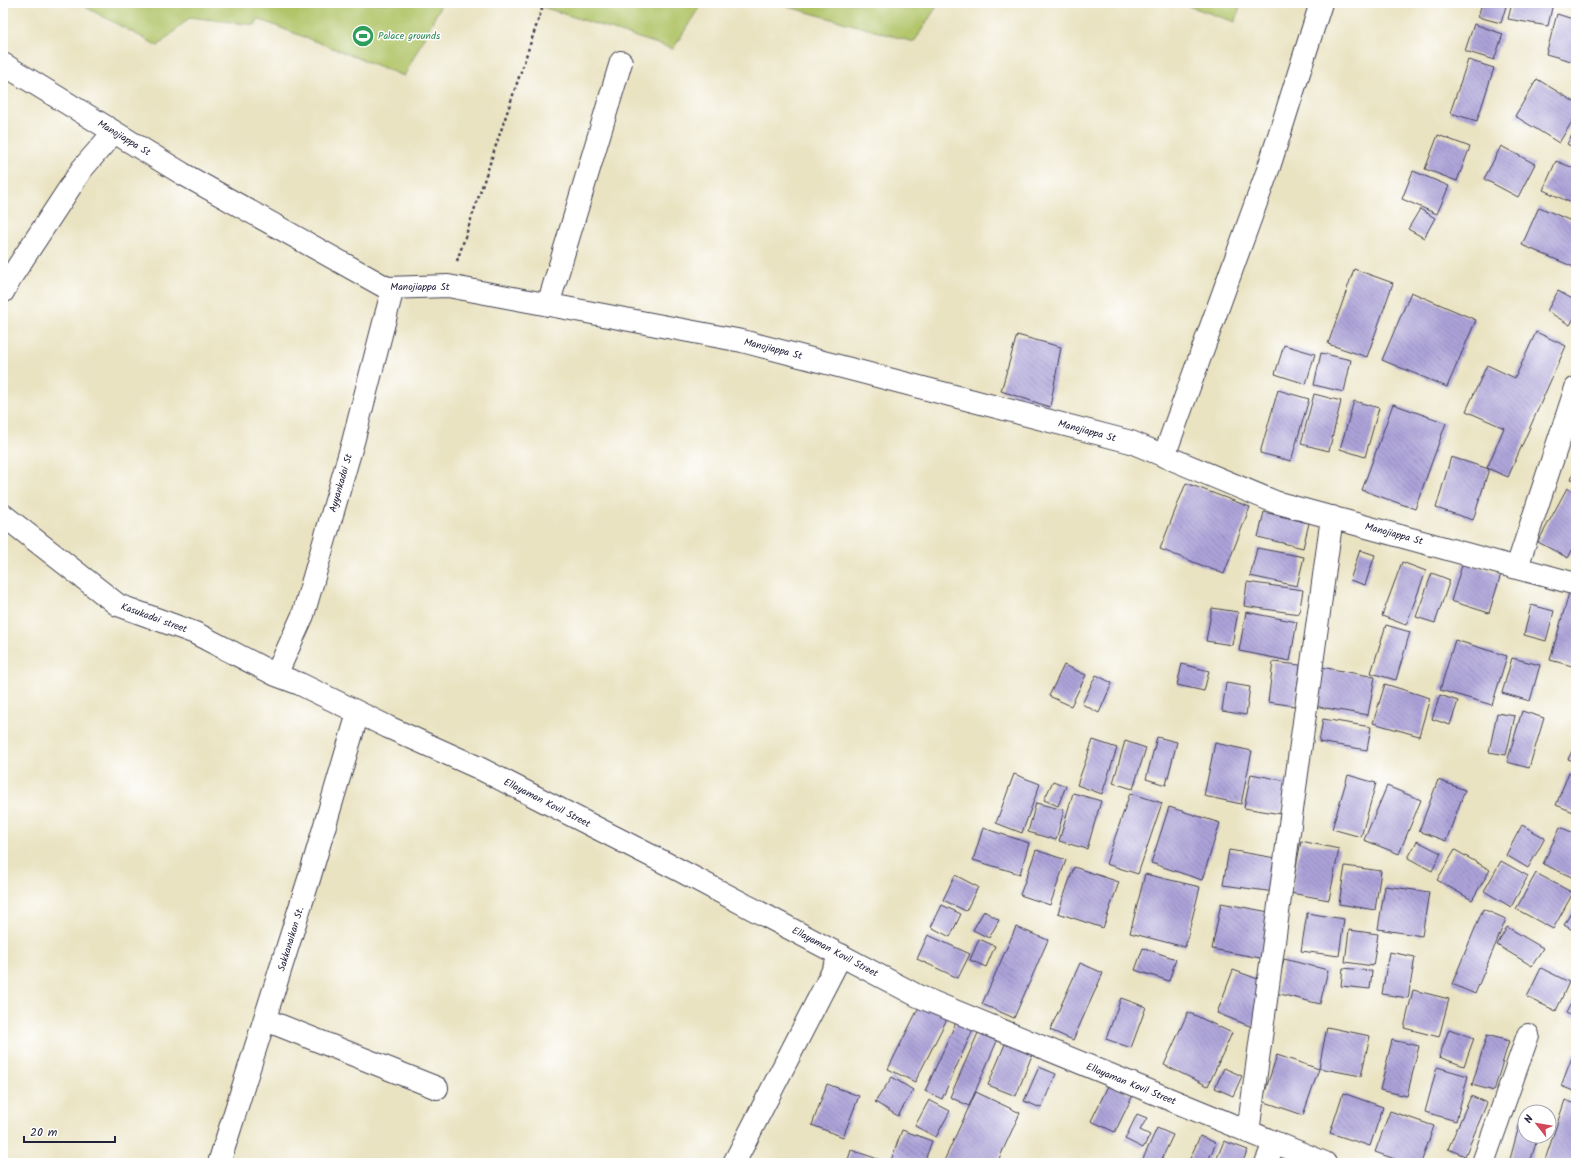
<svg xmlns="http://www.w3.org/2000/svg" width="1579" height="1166" font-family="Kalam,sans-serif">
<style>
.park{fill:#b1c467;stroke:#6a7351}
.building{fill:url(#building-back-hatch)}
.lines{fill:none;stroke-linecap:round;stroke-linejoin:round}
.minor-casing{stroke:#403f4f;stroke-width:24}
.path{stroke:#403f4f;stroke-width:2.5;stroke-dasharray:3 3;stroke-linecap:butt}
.minor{stroke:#fff;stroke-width:22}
.labels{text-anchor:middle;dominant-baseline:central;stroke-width:3;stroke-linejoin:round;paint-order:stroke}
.leisure-label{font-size:10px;fill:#27864d;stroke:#fff;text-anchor:start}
.street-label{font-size:10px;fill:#22223b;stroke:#fff}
</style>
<defs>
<pattern id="building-back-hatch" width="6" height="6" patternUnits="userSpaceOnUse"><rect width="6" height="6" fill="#aca2d8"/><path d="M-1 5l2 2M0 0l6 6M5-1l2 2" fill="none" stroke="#8c84b0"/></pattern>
</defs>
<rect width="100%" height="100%" fill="#fff"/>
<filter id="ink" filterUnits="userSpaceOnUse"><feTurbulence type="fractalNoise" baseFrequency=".025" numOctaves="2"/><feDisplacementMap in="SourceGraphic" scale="8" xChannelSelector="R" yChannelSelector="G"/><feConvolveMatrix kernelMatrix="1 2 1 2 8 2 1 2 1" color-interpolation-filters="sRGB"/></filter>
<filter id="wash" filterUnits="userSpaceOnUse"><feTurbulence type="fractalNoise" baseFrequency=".012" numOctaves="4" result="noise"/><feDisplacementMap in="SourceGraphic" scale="16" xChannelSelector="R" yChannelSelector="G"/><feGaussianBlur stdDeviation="0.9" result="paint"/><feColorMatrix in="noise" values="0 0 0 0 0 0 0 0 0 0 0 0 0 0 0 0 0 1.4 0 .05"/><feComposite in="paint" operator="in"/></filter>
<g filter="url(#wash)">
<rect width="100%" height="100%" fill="#eae3c2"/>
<!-- park -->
<path class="park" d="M78,3H442L404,76L258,19L255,25L190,17L158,46Z
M530,3H702L673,49Z
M775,3H939L914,42Z
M1180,3H1241L1235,22Z"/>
<g id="blocks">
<!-- building -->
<path class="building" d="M1482,3H1507L1501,23L1478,17Z
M1512,3H1553L1548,26L1508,19Z
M1557,14L1576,20V44L1571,61L1546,54Z
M1474,24L1503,34L1494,60L1465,51Z
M1468,60L1494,68L1477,121L1450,113Z
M1537,79L1576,103V115L1559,143L1515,116Z
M1576,128V149L1567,144Z
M1438,135L1470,147L1457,181L1425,169Z
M1501,146L1535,164L1518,197L1484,179Z
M1556,161L1576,169V205L1543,190Z
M1413,171L1449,186L1437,214L1402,199Z
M1539,207L1576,223V268L1522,245Z
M1420,209L1435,218L1424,238L1408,229Z
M1354,269L1393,283L1367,357L1328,344Z
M1558,291L1576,301V315L1570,325L1547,311Z
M1411,292L1476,320L1447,387L1382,360Z
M1536,332L1566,346L1508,477L1487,468L1504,428L1466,411L1487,365L1515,378Z
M1017,335L1061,347L1050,407L1001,391Z
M1284,345L1315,354L1306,384L1275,374Z
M1321,353L1351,360L1344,392L1314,385Z
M1278,390L1309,399L1291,461L1260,453Z
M1314,394L1341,401L1329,451L1301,444Z
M1354,401L1379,408L1365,457L1340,449Z
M1393,404L1446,423L1415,509L1362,490Z
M1451,457L1489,469L1473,520L1436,508Z
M1576,467V480L1571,479Z
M1186,483L1250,507L1224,574L1160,549Z
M1567,488L1576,493V543L1568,558L1538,542Z
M1264,512L1309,523L1303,548L1258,537Z
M1257,548L1304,557L1297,586L1250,576Z
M1360,550L1375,555L1365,585L1350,580Z
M1402,562L1426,571L1406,625L1382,616Z
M1463,562L1501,574L1489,613L1451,601Z
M1432,573L1450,580L1435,623L1416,617Z
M1247,582L1303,590L1299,614L1244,606Z
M1569,593L1576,595V667L1550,660Z
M1531,605L1554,611L1546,641L1524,635Z
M1212,608L1238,612L1232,645L1206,641Z
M1246,612L1297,622L1290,661L1239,651Z
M1386,625L1410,632L1396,680L1371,673Z
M1455,640L1507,656L1492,705L1440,690Z
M1512,658L1540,665L1530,701L1502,693Z
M1273,662L1300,665L1295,706L1268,702Z
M1182,664L1209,671L1204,691L1177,685Z
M1064,665L1086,675L1071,706L1049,696Z
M1321,667L1375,677L1368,715L1313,706Z
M1096,675L1112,683L1099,713L1082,704Z
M1226,683L1250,687L1246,715L1222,711Z
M1385,684L1430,698L1419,736L1373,723Z
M1440,695L1458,701L1450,725L1432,719Z
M1522,711L1544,718L1529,768L1507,762Z
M1497,713L1515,716L1506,755L1489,752Z
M1323,719L1371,727L1367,750L1319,742Z
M1157,737L1177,742L1166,785L1146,779Z
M1093,740L1117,748L1102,794L1077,785Z
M1125,741L1146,748L1133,789L1113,783Z
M1215,743L1252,751L1241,804L1204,796Z
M1576,743V762L1568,759Z
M1569,772L1576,775V813L1556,805Z
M1014,774L1040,784L1022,833L996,823Z
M1251,774L1287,781L1281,814L1244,808Z
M1348,775L1376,783L1361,837L1332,829Z
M1438,780L1465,790L1446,841L1419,831Z
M1053,781L1066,786L1058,806L1044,800Z
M1387,786L1421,800L1399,854L1364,840Z
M1073,793L1101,801L1087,849L1059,841Z
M1130,793L1162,803L1138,874L1106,864Z
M1036,803L1064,810L1056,840L1028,832Z
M1169,807L1220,823L1202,880L1151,863Z
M1522,825L1545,838L1528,868L1506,855Z
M1560,827L1576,834V879L1543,864Z
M983,828L1029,843L1020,874L973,860Z
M1301,841L1339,849L1329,900L1291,893Z
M1417,841L1441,853L1432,871L1408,858Z
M1036,850L1066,860L1050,905L1020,895Z
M1229,850L1287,860L1282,893L1223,885Z
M1455,850L1490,870L1472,900L1437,880Z
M1501,861L1528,876L1511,907L1484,891Z
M1345,866L1381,871L1375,910L1339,904Z
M1074,867L1119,882L1103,928L1058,913Z
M1536,873L1573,893L1553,929L1516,909Z
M1145,874L1200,887L1185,947L1130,933Z
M955,875L978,887L966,911L943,900Z
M1385,886L1429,892L1422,936L1378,929Z
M1221,903L1285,915L1276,961L1212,949Z
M1576,904V932L1564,925Z
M942,905L961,914L950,937L931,927Z
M1483,909L1506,919L1475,994L1452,984Z
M984,911L999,920L989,938L973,930Z
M1307,913L1344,919L1339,956L1301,951Z
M1016,927L1048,940L1014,1018L982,1004Z
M1507,927L1543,948L1532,966L1497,945Z
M1349,930L1378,934L1373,966L1345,962Z
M928,935L970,954L958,978L917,959Z
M979,939L995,946L986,967L970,960Z
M1143,948L1176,959L1169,981L1135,970Z
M1389,952L1415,957L1408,998L1382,994Z
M1284,959L1328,970L1320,1004L1276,993Z
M1080,963L1103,973L1073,1040L1050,1030Z
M1343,968L1372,971L1370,989L1341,986Z
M1541,968L1569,982L1556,1011L1527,997Z
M1233,970L1269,983L1252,1027L1217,1013Z
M1413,990L1449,999L1439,1037L1404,1028Z
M1576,994V1018L1566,1013Z
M1121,998L1146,1007L1131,1048L1106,1039Z
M921,1003L948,1017L915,1082L888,1069Z
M1188,1012L1232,1033L1208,1086L1164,1065Z
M958,1018L975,1025L942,1099L925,1091Z
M1327,1027L1370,1036L1361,1076L1319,1068Z
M1449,1029L1474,1038L1464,1066L1439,1057Z
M978,1033L997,1041L969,1106L950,1097Z
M1487,1035L1509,1041L1494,1091L1472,1085Z
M1392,1040L1419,1046L1407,1096L1380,1090Z
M1005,1044L1032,1055L1016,1096L988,1085Z
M1574,1052L1576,1053V1092L1561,1086Z
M1277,1055L1319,1069L1303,1115L1262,1101Z
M1039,1067L1056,1074L1041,1108L1024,1101Z
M1437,1067L1468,1076L1456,1121L1425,1112Z
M1224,1068L1242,1076L1233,1096L1215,1088Z
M892,1077L913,1090L898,1116L875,1102Z
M827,1084L859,1096L843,1137L812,1125Z
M1109,1084L1133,1095L1115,1132L1091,1121Z
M976,1092L1020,1113L997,1163H943Z
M1343,1093L1383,1107L1370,1146L1330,1133Z
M1471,1096L1487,1103L1465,1156L1448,1149Z
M929,1100L950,1111L936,1137L915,1126Z
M1565,1100L1576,1104V1163H1544Z
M1390,1111L1434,1126L1421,1163H1406L1375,1152Z
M1523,1111H1525V1136H1538L1530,1163H1509Z
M1137,1114L1147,1118L1140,1130L1150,1135L1143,1148L1125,1139Z
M1157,1128L1173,1135L1160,1163H1141Z
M902,1130L932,1141L924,1163H890Z
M1200,1136L1216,1143L1207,1163H1188Z
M1224,1141L1248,1150L1242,1163H1215Z
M851,1150L881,1160L879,1163H847Z"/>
</g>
</g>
<g filter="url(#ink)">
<use href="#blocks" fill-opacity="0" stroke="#403f4f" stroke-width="1"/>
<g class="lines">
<!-- minor casing -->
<g class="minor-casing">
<path id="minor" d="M3,64L183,174L387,288L448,286L742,341L1131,442L1275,502L1576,584
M3,292L13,274L82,169L114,132
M548,305L621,62
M1164,456L1269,167L1321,3
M3,515L118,605L195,633L276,675L300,684L388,727L479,768L679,870L918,996L1325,1163
M1517,567L1576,388
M276,675L303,615L353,442L393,288
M266,1020L437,1088
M1248,1132L1332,517
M219,1163L309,879L358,713
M734,1163L841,955
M1266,1163L1274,1143
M1483,1163L1528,1035"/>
</g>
<!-- path -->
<path class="path" d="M457,261L544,3"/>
<!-- minor -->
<use href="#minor" class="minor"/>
</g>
</g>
<!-- icons -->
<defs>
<g id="stadium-disc" transform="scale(1.15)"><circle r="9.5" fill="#2e9e5b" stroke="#fff"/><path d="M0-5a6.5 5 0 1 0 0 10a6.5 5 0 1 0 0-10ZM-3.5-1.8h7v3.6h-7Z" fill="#fff"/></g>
</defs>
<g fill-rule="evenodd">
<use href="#stadium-disc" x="363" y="36"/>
</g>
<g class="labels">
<!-- leisure labels -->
<g class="leisure-label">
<text x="378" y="36">Palace grounds</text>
</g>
<!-- street labels -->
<g class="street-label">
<text transform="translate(124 138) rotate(31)">Manojiappa St</text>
<text x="420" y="287">Manojiappa St</text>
<text transform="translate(773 349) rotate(14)">Manojiappa St</text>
<text transform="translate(1087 431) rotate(15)">Manojiappa St</text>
<text transform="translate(341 483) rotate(-74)">Ayyankadai St</text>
<text transform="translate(1394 534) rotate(15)">Manojiappa St</text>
<text transform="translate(154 618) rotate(20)">Kasukadai street</text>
<text transform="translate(547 803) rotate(27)">Ellayaman Kovil Street</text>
<text transform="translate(291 939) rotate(-73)">Sakkanaikan St.</text>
<text transform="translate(835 952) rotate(28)">Ellayaman Kovil Street</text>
<text transform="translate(1131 1084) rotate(22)">Ellayaman Kovil Street</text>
</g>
</g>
<!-- margin -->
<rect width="1579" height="1166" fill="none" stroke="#fff" stroke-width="16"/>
<!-- north arrow -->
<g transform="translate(1537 1124) rotate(301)"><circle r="19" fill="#ffffff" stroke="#a7a7b1"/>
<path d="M0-3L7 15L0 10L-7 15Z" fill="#d1495b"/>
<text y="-6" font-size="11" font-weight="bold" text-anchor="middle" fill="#22223b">N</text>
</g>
<!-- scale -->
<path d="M24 1136v6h91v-6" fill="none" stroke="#22223b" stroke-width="2"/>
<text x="30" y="1136" font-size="12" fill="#22223b" stroke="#ffffff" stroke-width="3" paint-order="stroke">20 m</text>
</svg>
